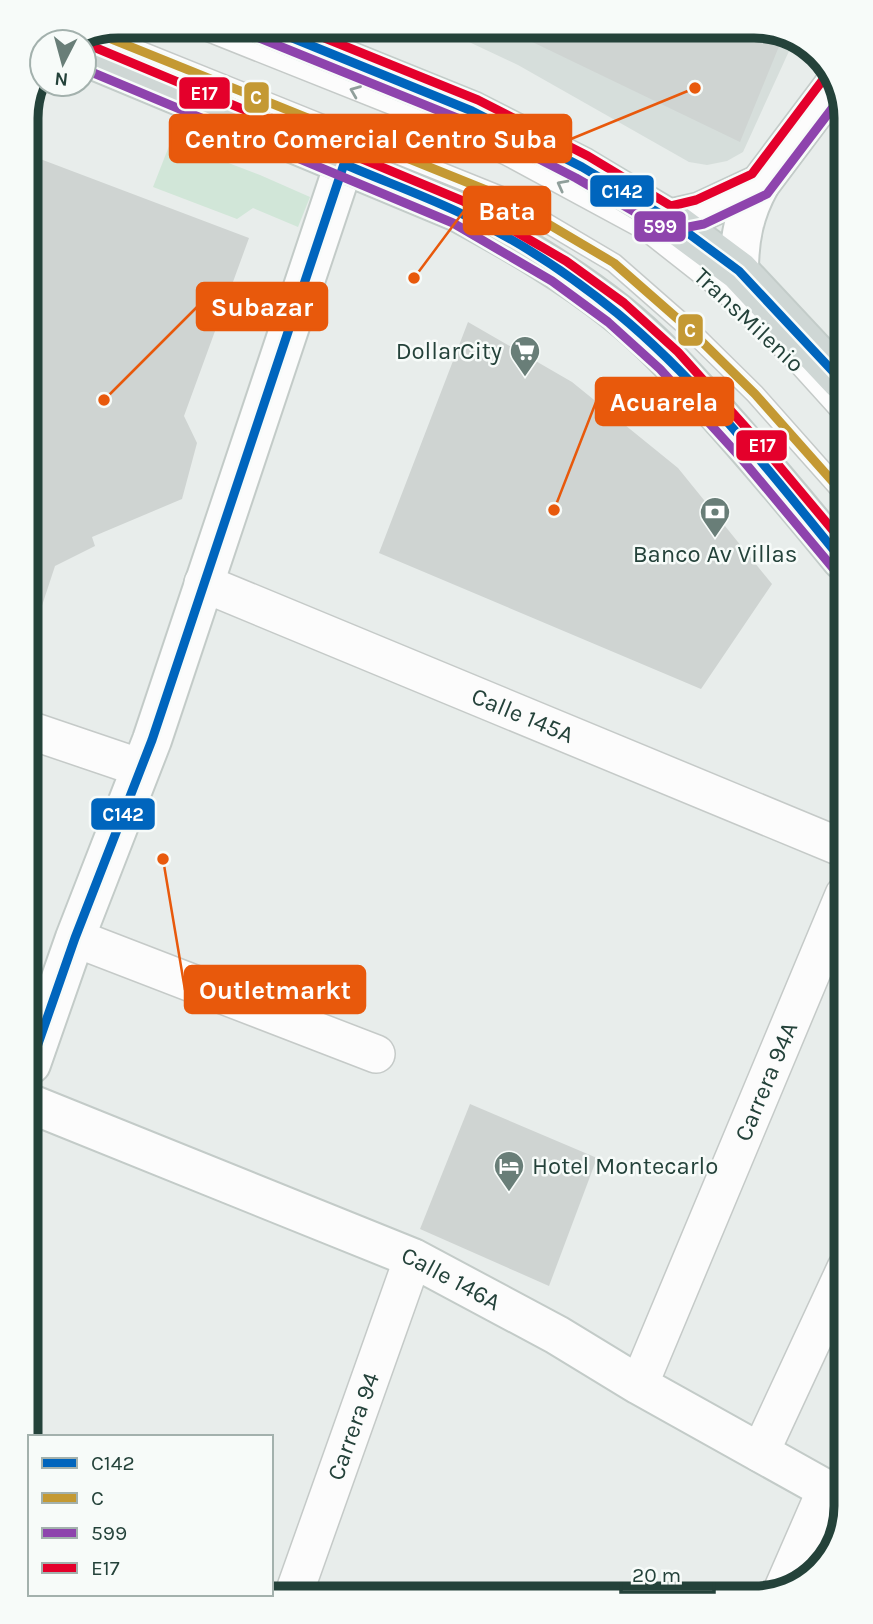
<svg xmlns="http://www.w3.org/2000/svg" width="873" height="1624" font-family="Karla,sans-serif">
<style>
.built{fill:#d6dedb}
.green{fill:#d1e6d8}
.building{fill:#cfd4d2}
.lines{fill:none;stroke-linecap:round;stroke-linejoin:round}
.lane-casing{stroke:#c5cac8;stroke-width:21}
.street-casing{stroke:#c5cac8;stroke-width:40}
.secondary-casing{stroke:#c3cbc8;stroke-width:42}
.primary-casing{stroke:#c3ccc9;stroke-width:42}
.lane{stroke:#fcfcfc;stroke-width:18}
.street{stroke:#fcfcfc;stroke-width:37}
.secondary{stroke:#fcfcfc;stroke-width:38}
.primary{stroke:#cfd7d5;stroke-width:38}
.bus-1-casing{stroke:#f7fbf9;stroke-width:14}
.bus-2-casing{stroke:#f7fbf9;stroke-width:14}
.bus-3-casing{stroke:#f7fbf9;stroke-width:14}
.bus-4-casing{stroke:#f7fbf9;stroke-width:14}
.bus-1{stroke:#0065bd;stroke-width:9}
.bus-2{stroke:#c49933;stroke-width:9}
.bus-3{stroke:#8e44ad;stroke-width:9}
.bus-4{stroke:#e4002b;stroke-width:9}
.oneway{stroke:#909f9b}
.labels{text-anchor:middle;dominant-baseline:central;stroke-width:5;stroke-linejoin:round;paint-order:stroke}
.street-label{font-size:24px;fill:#24423a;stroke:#f7fbf9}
.poi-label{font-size:24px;fill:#24423a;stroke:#f7fbf9;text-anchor:end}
.rim{fill:none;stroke:#24423a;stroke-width:9}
.leader{fill:none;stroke:#e8590c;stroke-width:2.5}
.callout-dot{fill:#e8590c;stroke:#f7fbf9;stroke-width:2.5}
.callout{fill:#e8590c;stroke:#e8590c;stroke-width:2.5}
.callout-label{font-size:26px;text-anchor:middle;font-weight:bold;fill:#fff}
.line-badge{stroke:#f7fbf9;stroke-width:2.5}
.badge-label{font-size:19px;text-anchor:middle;font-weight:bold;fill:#fff}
</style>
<rect width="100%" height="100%" fill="#e8edeb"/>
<!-- built -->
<path class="built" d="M435,26H761L795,38L743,152L727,161L707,165L689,162L518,65Z"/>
<!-- green -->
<path class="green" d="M171,141L260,175L310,197L298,227L253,208L237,219L153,187Z"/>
<!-- building -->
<path class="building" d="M499,26H761L784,34L740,142Z
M27,154L249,238L184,416L197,443L182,499L92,537L95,546L55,566L34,630L29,629Z
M468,322L572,382L678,468L772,584L701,689L379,553Z
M470,1104L597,1158L549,1286L420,1229Z"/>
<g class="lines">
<!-- lane casing -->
<g class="lane-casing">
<path id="lane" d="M193,26L434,122L507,156L644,230L724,293L794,360L841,412
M99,34L501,196L614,263L687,327L755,394L842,492"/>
</g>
<!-- street casing -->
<g class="street-casing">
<g id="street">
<path id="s1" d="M203,583L843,848"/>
<path d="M29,730L141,768"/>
<path d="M75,938L376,1054"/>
<path id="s2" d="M639,1385L844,895"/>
<path d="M760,1453L846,1268"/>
<path d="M782,1591L826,1490"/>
<path d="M113,1594L120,1597"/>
<path id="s3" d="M293,1596L413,1258"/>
</g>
</g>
<!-- secondary casing -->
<g class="secondary-casing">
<g id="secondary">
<path d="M669,219L700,212L760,184"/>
<path d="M739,271C739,239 744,213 760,184L838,80"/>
<path d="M31,1064L75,938L152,740L344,164"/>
<path id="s4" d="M31,1104L413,1258L557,1335L639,1385L847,1501"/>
</g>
</g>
<!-- primary casing -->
<g class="primary-casing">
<path id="primary" d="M262,26L472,111L582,167L669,219L739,271L841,380
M84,56L458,212C513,242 567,273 616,312C654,342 686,378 718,414C761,462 802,511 842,560"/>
</g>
<!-- lane -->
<use href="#lane" class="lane"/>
<!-- street -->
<use href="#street" class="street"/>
<!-- secondary -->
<use href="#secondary" class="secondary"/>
<!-- primary -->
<use href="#primary" class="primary"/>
<!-- bus-1 casing -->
<g class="bus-1-casing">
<path id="bus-1" d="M263,26L472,111L582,167L669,219L739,271L841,380
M31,1064L75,938L152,740L344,164C381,180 420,194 456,211C513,237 569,274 617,313C703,384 772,475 842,560"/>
</g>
<!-- bus-2 casing -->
<g class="bus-2-casing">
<path id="bus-2" d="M99,34L501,196L614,263L687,327L755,394L842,492"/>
</g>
<!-- bus-3 casing -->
<g class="bus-3-casing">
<path id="bus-3" d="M257,37L467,122L576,178L668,231L704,224L767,194L840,98
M84,69L453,223L552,281L608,322L660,369L741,458L833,568"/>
</g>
<!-- bus-4 casing -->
<g class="bus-4-casing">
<path id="bus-4" d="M295,26L478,100L588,156L671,206L696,200L752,174L828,73
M89,45L463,201L566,261L624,303L678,352L759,442L842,541"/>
</g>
<!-- bus-1 -->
<use href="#bus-1" class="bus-1"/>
<!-- bus-2 -->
<use href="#bus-2" class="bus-2"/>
<!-- bus-3 -->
<use href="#bus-3" class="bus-3"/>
<!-- bus-4 -->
<use href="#bus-4" class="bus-4"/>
</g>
<!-- one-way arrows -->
<defs><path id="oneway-chevron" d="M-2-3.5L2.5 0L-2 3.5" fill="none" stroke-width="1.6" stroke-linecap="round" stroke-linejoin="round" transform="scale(1.75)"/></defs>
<g class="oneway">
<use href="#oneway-chevron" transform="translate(355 91) rotate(-158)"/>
<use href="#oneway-chevron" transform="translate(562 185) rotate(-152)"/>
</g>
<!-- icons -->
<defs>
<g id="supermarket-pin" transform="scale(1.575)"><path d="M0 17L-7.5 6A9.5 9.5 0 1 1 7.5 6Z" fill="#697e78" stroke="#f7fbf9"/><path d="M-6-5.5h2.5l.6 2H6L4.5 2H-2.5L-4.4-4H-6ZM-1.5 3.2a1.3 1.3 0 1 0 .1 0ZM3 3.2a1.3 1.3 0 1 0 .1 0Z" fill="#fff"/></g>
<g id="bank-pin" transform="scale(1.575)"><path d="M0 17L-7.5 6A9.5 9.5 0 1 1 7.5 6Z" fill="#697e78" stroke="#f7fbf9"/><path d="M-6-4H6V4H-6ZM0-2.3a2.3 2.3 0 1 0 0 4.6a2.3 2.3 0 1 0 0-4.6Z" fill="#fff"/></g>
<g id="hotel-pin" transform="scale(1.575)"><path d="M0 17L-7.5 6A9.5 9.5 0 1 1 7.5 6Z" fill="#697e78" stroke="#f7fbf9"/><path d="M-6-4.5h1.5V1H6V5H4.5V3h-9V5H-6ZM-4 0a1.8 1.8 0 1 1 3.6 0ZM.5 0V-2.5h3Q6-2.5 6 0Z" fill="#fff"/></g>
</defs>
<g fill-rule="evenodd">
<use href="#supermarket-pin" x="525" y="351"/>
<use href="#bank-pin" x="715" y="512"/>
<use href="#hotel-pin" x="509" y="1166"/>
</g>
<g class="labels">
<!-- street labels -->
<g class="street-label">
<text transform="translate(749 320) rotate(43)">TransMilenio</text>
<text stroke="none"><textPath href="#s1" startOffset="346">Calle 145A</textPath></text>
<text stroke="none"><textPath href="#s2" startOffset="329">Carrera 94A</textPath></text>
<text stroke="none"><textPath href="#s4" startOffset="455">Calle 146A</textPath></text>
<text stroke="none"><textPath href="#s3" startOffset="180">Carrera 94</textPath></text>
</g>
<!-- poi labels -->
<g class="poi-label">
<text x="502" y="351">DollarCity</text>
<text x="715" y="554" text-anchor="middle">Banco Av Villas</text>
<text x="532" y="1166" text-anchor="start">Hotel Montecarlo</text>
</g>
</g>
<!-- crop -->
<path d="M0 0H873V1624H0ZM118 38H754A80 80 0 0 1 834 118V1506A80 80 0 0 1 754 1586H118A80 80 0 0 1 38 1506V118A80 80 0 0 1 118 38Z" fill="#f7fbf9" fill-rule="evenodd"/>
<path class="rim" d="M118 38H754A80 80 0 0 1 834 118V1506A80 80 0 0 1 754 1586H118A80 80 0 0 1 38 1506V118A80 80 0 0 1 118 38Z"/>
<!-- callouts -->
<path class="leader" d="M695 88L571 139M414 278L464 211M104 400L197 307M554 510L596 402M163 859L185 990"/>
<g class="callout-dot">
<circle cx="695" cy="88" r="7"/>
<circle cx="414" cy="278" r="7"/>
<circle cx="104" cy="400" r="7"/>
<circle cx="554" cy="510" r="7"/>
<circle cx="163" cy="859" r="7"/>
</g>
<g class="callout">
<rect x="170" y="115" width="401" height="47" rx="7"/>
<rect x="464" y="187" width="86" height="47" rx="7"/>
<rect x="197" y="283" width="130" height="47" rx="7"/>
<rect x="596" y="378" width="137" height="47" rx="7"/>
<rect x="185" y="966" width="180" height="47" rx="7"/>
</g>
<g class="callout-label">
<text x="371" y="148">Centro Comercial Centro Suba</text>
<text x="507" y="220">Bata</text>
<text x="262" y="316">Subazar</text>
<text x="664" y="411">Acuarela</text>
<text x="275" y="999">Outletmarkt</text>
</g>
<g class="line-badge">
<rect x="178" y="76" width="53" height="34" rx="7" fill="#e4002b"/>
<rect x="243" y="81" width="27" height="33" rx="7" fill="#c49933"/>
<rect x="589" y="174" width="66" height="34" rx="7" fill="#0065bd"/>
<rect x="633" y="210" width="54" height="33" rx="7" fill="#8e44ad"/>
<rect x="677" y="313" width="27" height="34" rx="7" fill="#c49933"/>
<rect x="735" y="429" width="53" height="33" rx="7" fill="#e4002b"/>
<rect x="90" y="797" width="66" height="34" rx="7" fill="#0065bd"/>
</g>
<g class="badge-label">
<text x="204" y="100">E17</text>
<text x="256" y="104">C</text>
<text x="622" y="198">C142</text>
<text x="660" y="233">599</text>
<text x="690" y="337">C</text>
<text x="762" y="452">E17</text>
<text x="123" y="821">C142</text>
</g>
<!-- legend -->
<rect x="28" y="1435" width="245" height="161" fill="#f7fbf9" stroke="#a3b1ad" stroke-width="2"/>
<rect x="42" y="1458" width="35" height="10" fill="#0065bd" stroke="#a3b1ad" stroke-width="2"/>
<text x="91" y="1470" font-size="21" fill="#24423a">C142</text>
<rect x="42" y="1493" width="35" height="10" fill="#c49933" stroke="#a3b1ad" stroke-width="2"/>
<text x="91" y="1505" font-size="21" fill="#24423a">C</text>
<rect x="42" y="1528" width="35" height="10" fill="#8e44ad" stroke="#a3b1ad" stroke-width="2"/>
<text x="91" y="1540" font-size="21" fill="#24423a">599</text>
<rect x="42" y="1563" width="35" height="10" fill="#e4002b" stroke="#a3b1ad" stroke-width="2"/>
<text x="91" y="1575" font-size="21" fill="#24423a">E17</text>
<!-- north arrow -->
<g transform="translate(63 63) rotate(186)"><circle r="33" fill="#f7fbf9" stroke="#a3b1ad" stroke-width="2"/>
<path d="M0-5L12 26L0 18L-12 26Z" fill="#697e78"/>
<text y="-10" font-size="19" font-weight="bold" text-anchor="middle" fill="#24423a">N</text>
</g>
<!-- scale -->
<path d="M621 1582v10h93v-10" fill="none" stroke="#24423a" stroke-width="3.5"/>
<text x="632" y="1582" font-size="21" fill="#24423a" stroke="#f7fbf9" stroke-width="5" paint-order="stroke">20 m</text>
</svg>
